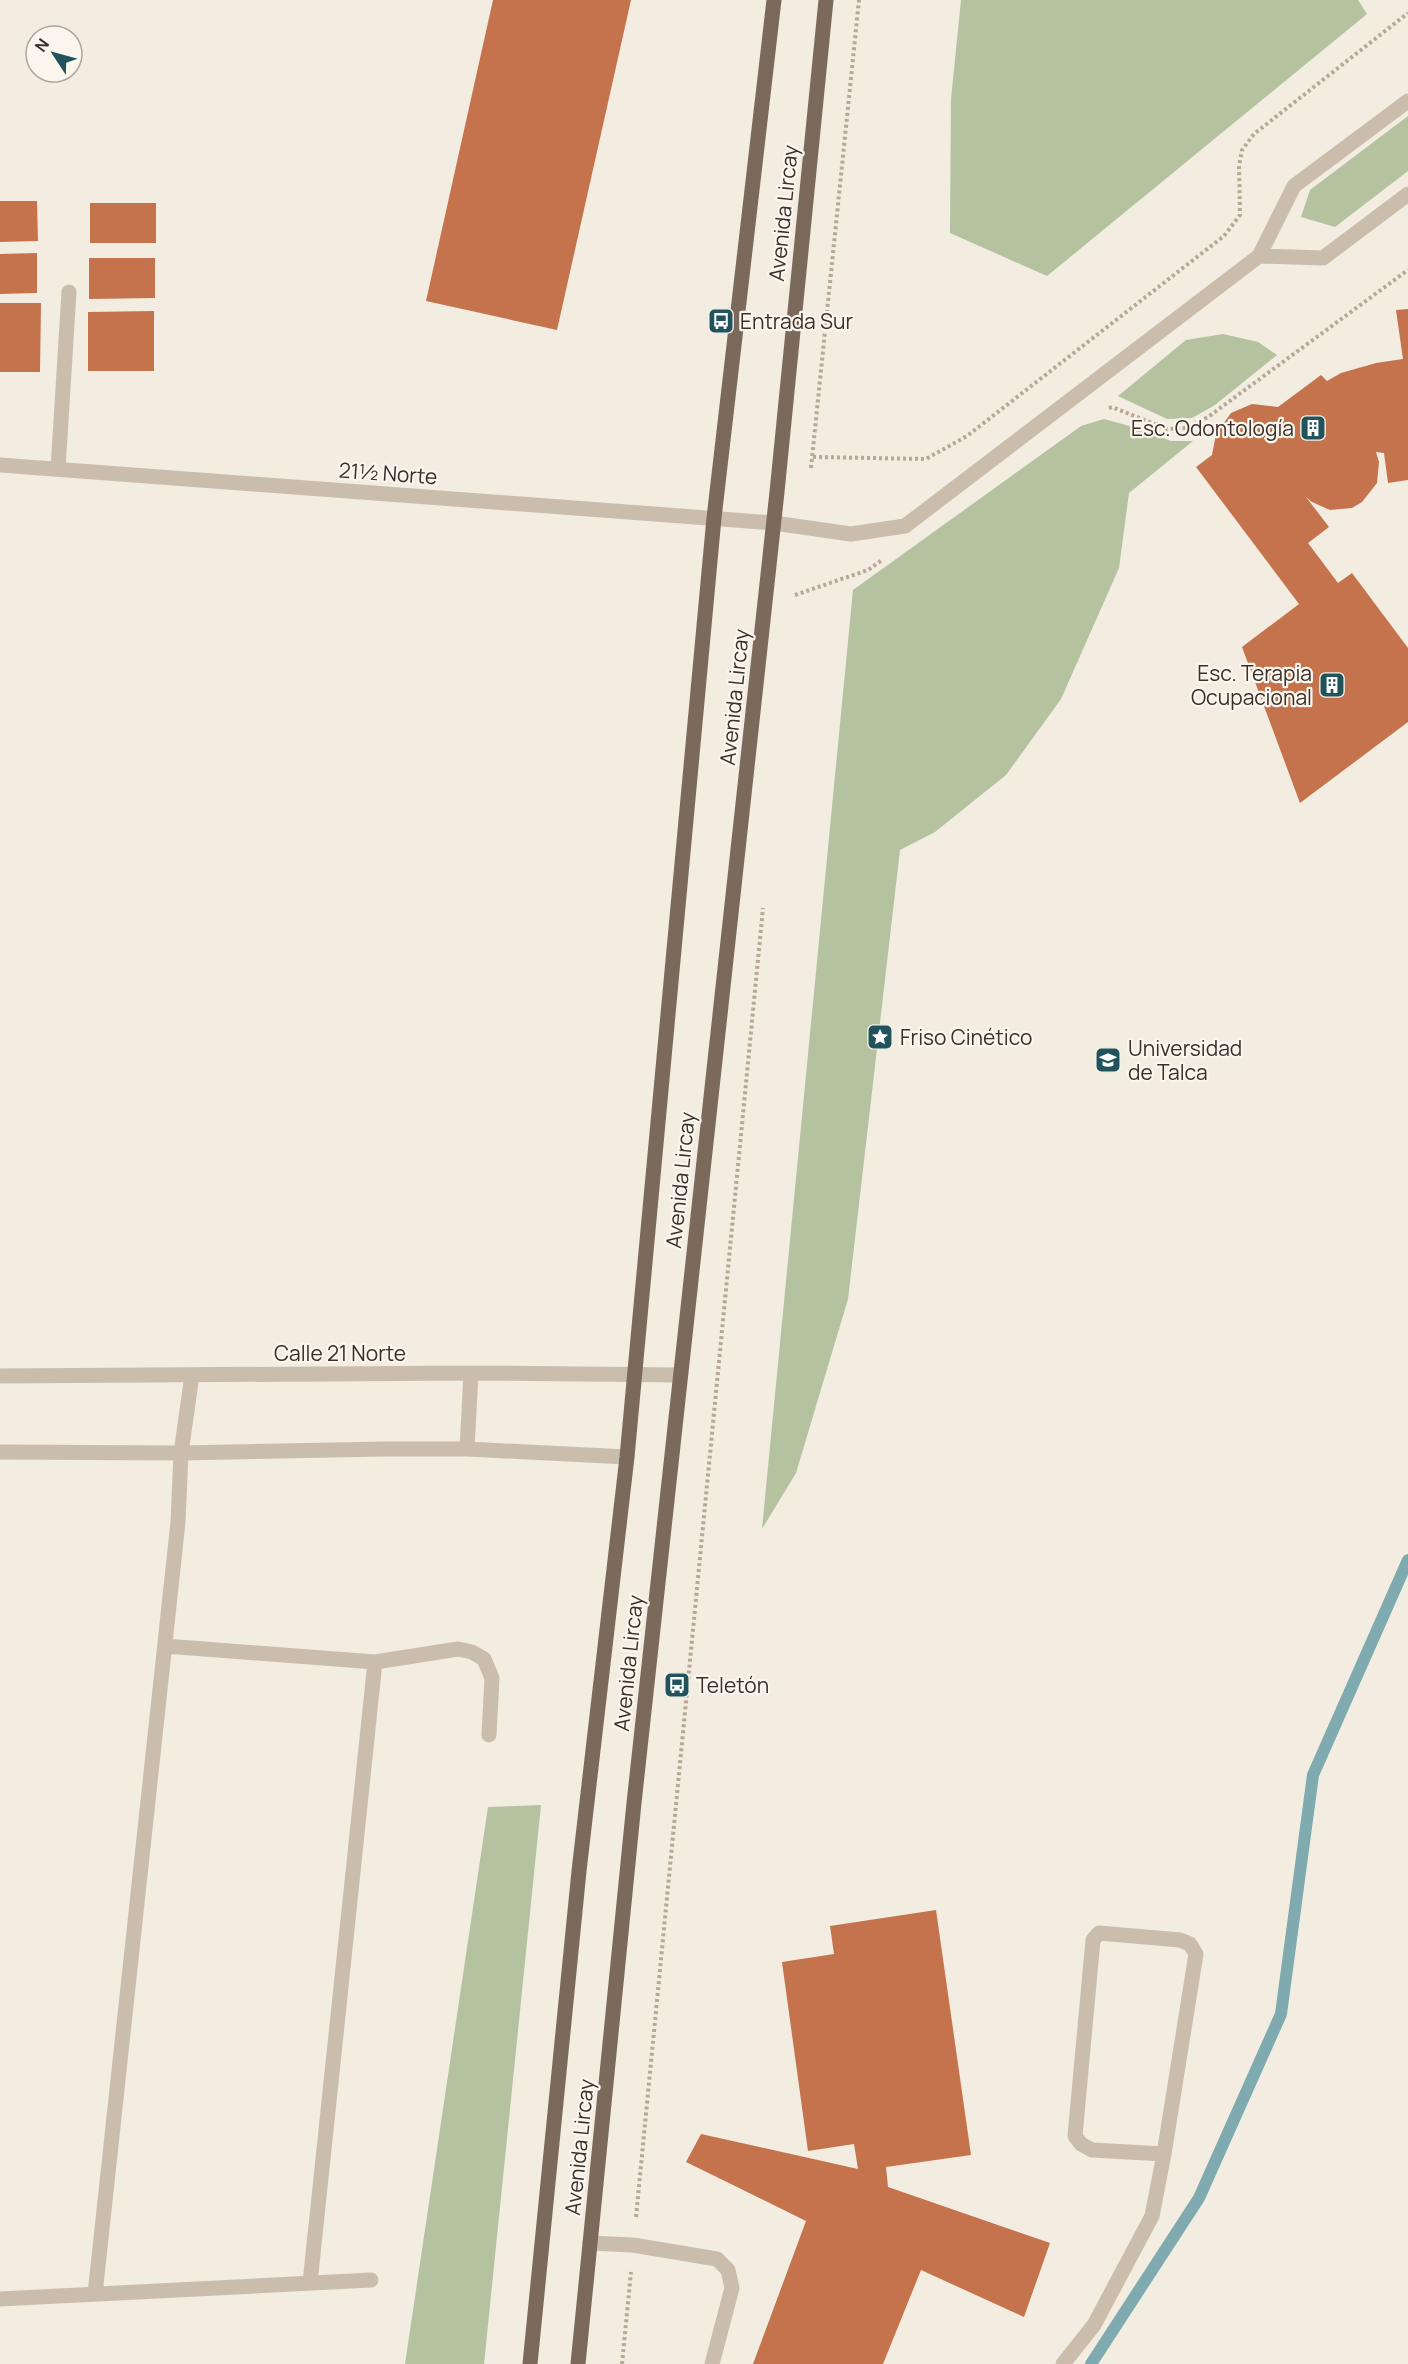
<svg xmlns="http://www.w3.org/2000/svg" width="1408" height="2364" font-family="Manrope,sans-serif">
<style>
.green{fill:#b4c2a0}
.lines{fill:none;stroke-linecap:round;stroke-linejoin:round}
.stream{stroke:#7faab0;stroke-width:12}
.building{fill:#c4734d}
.path{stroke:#b7a796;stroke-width:4;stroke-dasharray:3 3;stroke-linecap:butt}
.lane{stroke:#cbbdac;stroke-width:15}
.street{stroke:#cbbdac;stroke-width:15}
.primary{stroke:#7b695c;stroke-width:15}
.labels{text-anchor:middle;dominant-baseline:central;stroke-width:4.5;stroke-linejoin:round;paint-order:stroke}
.street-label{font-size:21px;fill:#3a302b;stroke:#faf5ed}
.poi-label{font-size:21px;fill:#3a302b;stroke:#faf5ed;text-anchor:start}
</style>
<rect width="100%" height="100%" fill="#f3ece0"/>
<!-- green -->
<path class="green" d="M961,0H1358L1367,14L1047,276L950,233L951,99Z
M1408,116V171L1335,227L1301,217L1310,190Z
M1223,334L1258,342L1277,355L1215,405L1192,418L1167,419L1118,396L1186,340Z
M1104,419L1133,427L1171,441H1193L1129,493L1119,568L1061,699L1006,775L935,832L900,850L848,1299L796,1473L762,1529L853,590L1081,426Z
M541,1805L484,2364H405L488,1807Z"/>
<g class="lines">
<!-- stream -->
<path class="stream" d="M1091,2364L1199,2198L1281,2014L1313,1775L1408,1560"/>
</g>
<!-- building -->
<path class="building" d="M493,0H631L557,330L426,301Z
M0,201H37L38,241L0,242Z
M90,203H156V243H90Z
M37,253V293L0,294V254Z
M89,258H155V298L89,299Z
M0,303H41L40,372H0Z
M1408,309V480L1388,483L1384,453L1376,452L1379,462L1377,483L1362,502L1352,508L1330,510L1312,502L1306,497L1329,527L1308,543L1338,583L1352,573L1408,648V722L1300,803L1242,647L1299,604L1196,467L1212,455L1216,434L1231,413L1252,404L1278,407L1321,375L1327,381L1341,373L1376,363L1403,359L1396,310Z
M154,311V371H88V312Z
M936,1910L971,2155L886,2167L888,2187L1050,2243L1024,2317L921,2270L883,2364H753L806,2221L686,2162L701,2134L858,2169L854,2144L808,2151L782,1962L834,1954L830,1926Z"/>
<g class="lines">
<!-- path -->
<path class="path" d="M1109,408L1112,407L1167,429L1186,428L1208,417L1408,270
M813,457L926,459L967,436L1224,236L1240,215L1239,166L1242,150L1254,134L1408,13
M811,468L859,0
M795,595L868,570L882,560
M636,2217L763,908
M622,2364L631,2272"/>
<!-- lane -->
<path class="lane" d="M1259,256L1323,258L1408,194
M774,523L851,534L905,526L1259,256L1294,186L1408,101
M590,2243L633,2245L717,2259L728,2270L732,2288L712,2364
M1063,2364L1094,2325L1152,2216L1164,2154L1196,1954L1190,1944L1180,1940L1099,1933L1093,1940L1075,2136L1081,2144L1092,2150L1164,2154"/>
<!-- street -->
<path class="street" d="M0,465L774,523
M58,469L69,292
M0,1376L471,1373L680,1375
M467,1449L471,1373
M0,1452L181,1453L385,1449H467L627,1457
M165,1646L375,1662L458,1649L472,1652L484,1659L492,1678L489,1735
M310,2283L375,1662
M95,2294L178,1522L181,1453L192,1375
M0,2299L371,2280"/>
<!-- primary -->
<path class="primary" d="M530,2364L579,1871L627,1457L714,518L774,0
M578,2364L634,1803L777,492L826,0"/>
</g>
<!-- icons -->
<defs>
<g id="bus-square" transform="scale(1.35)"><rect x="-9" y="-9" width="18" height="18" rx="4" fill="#20535b" stroke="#faf5ed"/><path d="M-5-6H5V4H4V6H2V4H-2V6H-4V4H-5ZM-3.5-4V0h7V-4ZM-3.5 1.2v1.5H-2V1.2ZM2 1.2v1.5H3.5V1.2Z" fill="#fff"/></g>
<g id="building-square" transform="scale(1.35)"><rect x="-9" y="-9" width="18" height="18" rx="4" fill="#20535b" stroke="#faf5ed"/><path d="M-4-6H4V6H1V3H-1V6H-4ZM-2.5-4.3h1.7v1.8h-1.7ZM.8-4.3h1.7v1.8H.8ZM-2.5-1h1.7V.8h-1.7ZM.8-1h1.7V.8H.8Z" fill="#fff"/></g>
<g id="sight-square" transform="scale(1.35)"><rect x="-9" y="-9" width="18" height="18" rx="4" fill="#20535b" stroke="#faf5ed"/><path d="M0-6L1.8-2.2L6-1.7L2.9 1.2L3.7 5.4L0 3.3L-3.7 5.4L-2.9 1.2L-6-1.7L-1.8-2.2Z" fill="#fff"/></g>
<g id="university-square" transform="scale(1.35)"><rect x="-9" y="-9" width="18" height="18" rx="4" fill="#20535b" stroke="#faf5ed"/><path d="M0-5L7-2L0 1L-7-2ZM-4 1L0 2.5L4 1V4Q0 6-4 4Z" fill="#fff"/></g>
</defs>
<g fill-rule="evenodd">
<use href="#bus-square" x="721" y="321"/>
<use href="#building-square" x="1313" y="428"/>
<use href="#building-square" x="1332" y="685"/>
<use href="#sight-square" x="880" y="1037"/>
<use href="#university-square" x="1108" y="1060"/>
<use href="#bus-square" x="677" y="1685"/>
</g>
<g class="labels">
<!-- street labels -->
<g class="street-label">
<text transform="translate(783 213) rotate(-84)">Avenida Lircay</text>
<text transform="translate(388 473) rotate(4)">21½ Norte</text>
<text transform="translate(734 697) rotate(-84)">Avenida Lircay</text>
<text transform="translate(680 1180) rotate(-84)">Avenida Lircay</text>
<text x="340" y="1353">Calle 21 Norte</text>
<text transform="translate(628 1663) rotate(-84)">Avenida Lircay</text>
<text transform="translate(579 2147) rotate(-84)">Avenida Lircay</text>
</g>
<!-- poi labels -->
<g class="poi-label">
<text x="740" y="321">Entrada Sur</text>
<text x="1294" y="428" text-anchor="end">Esc. Odontología</text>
<text x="1312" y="673" text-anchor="end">Esc. Terapia<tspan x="1312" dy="24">Ocupacional</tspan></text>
<text x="900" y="1037">Friso Cinético</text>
<text x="1128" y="1048">Universidad<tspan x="1128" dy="24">de Talca</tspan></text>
<text x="696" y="1685">Teletón</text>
</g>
</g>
<!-- north arrow -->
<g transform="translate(54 54) rotate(306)"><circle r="28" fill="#faf5ed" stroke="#ada69f" stroke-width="1.5"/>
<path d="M0-4.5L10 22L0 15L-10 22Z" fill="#20535b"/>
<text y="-9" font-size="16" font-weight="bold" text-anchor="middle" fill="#3a302b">N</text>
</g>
</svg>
